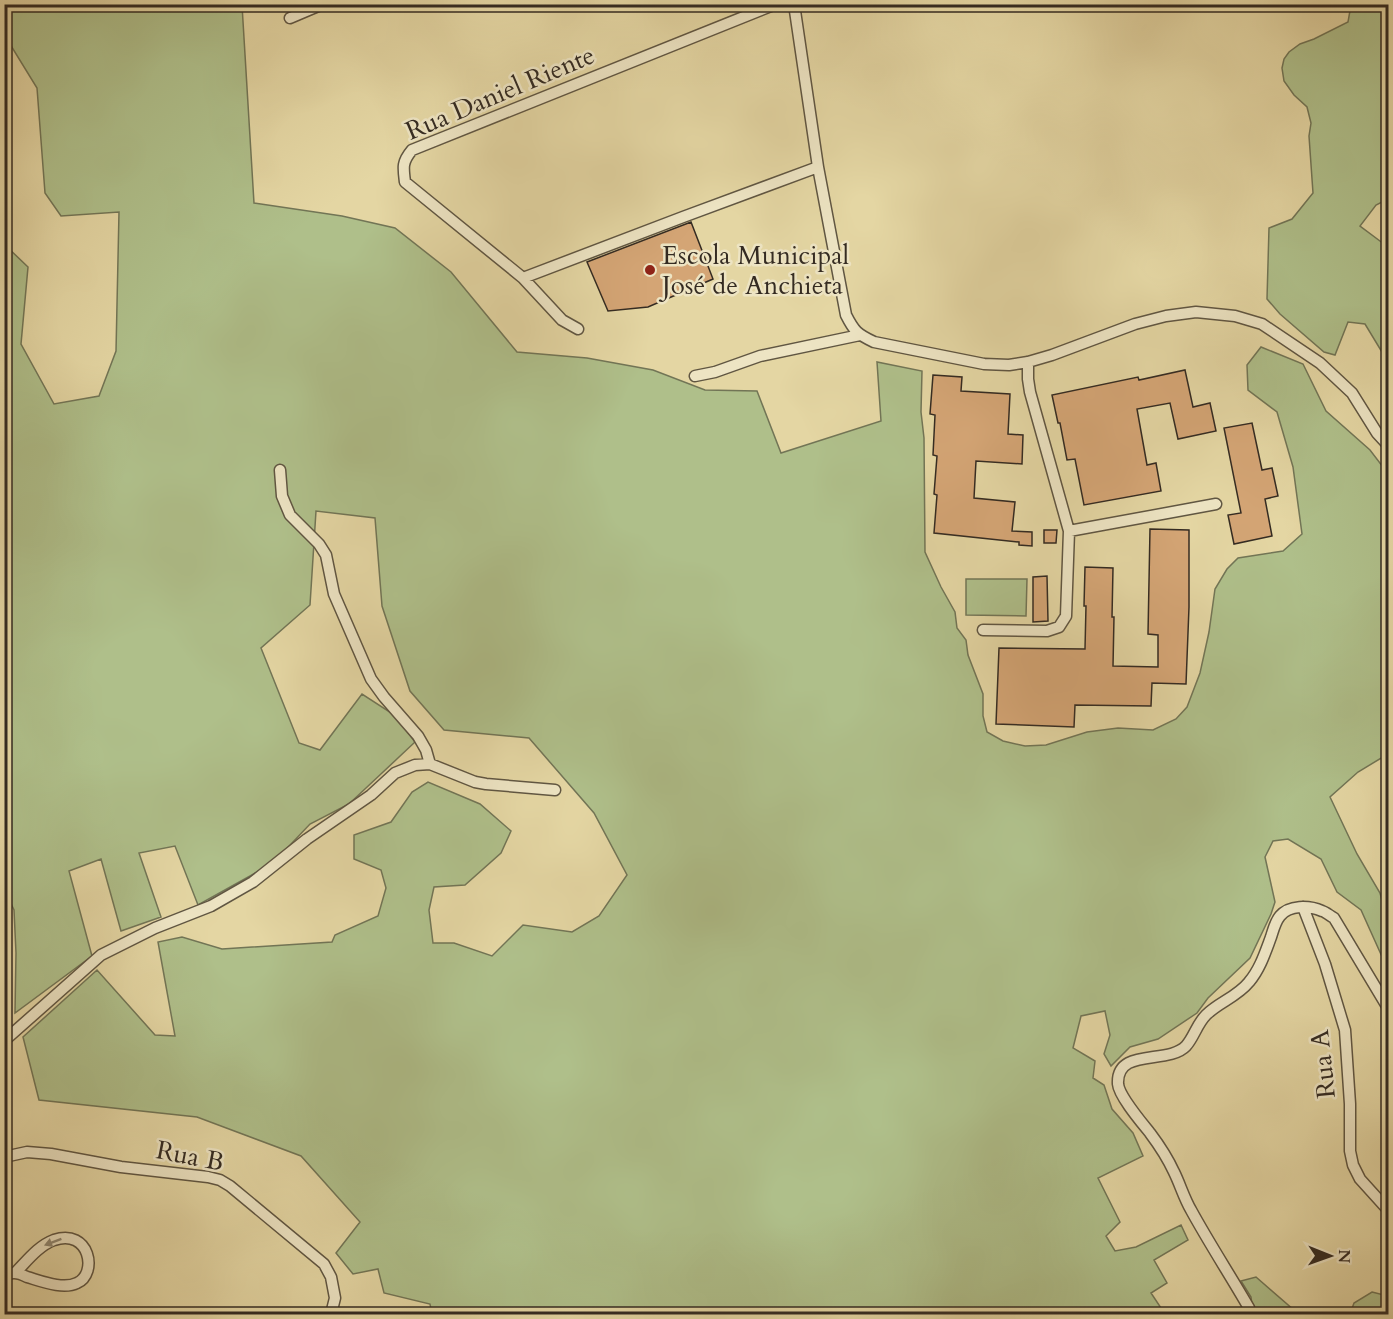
<svg xmlns="http://www.w3.org/2000/svg" width="1393" height="1319" font-family="Cardo,serif">
<style>
.green{fill:#afbf8a;stroke:#727556;stroke-width:1.5}
.building{fill:#d4a575;stroke:#342b22;stroke-width:1.5}
.lines{fill:none;stroke-linecap:round;stroke-linejoin:round}
.minor-casing{stroke:#605642;stroke-width:13}
.minor{stroke:#ede4c3;stroke-width:10}
.oneway{fill:#908872}
.poi-dot{fill:#8f2418;stroke:#ede4c3;stroke-width:2}
.labels{text-anchor:middle;dominant-baseline:central;stroke-width:5;stroke-linejoin:round;paint-order:stroke}
.street-label{font-size:26px;fill:#342b22;stroke:#ede4c3}
.poi-label{font-size:26px;fill:#342b22;stroke:#ede4c3;text-anchor:start}
</style>
<rect width="100%" height="100%" fill="#e4d6a3"/>
<filter id="stains"><feTurbulence type="fractalNoise" baseFrequency=".00333" numOctaves="4"/><feColorMatrix values="0 0 0 0 .2 0 0 0 0 .09 0 0 0 0 .02 0 0 0 .5 -.17"/></filter>
<radialGradient id="worn" r=".72"><stop offset=".6" stop-color="#630" stop-opacity="0"/><stop offset="1" stop-color="#630" stop-opacity=".3"/></radialGradient>
<!-- green -->
<path class="green" d="M5,5H242L254,203L342,216L395,228L451,272L517,352L587,358L653,370L705,390L757,391L781,453L881,421L877,362L922,371L921,412L924,438L925,552L941,587L955,612L957,628L966,640L968,655L983,694V716L987,732L1003,741L1025,746L1046,745L1087,732L1118,728L1153,730L1176,719L1187,707L1200,673L1209,632L1215,589L1227,569L1238,558L1283,551L1302,534L1293,467L1277,412L1248,390L1247,365L1261,347L1303,364L1326,411L1370,450L1386,471H1388V754L1358,772L1330,797L1357,854L1380,893L1388,923V970L1361,910L1337,892L1321,859L1288,839L1273,841L1265,857L1275,902L1271,914L1250,958L1208,998L1197,1013L1158,1039L1130,1047L1111,1066L1104,1054L1110,1035L1105,1011L1081,1016L1073,1048L1095,1061L1093,1078L1104,1085L1112,1109L1133,1133L1143,1156L1098,1178L1120,1222L1106,1236L1115,1251L1136,1247L1181,1225L1188,1240L1154,1260L1167,1283L1151,1293L1165,1314H432L430,1304L384,1293L378,1269L353,1274L336,1253L360,1222L301,1156L197,1117L39,1100L23,1037L97,970L155,1035L175,1036L158,942L182,937L222,949L332,942L335,935L378,916L386,888L381,870L354,859V835L391,822L412,792L428,782L480,804L511,831L501,853L465,885L434,887L429,910L433,943H454L492,956L523,925L572,932L599,916L627,875L594,813L529,738L444,730L410,691L382,606L375,518L316,511L310,605L261,648L299,743L320,750L362,694L396,716L415,742L349,804L310,824L273,863L198,905L175,846L139,853L161,917L121,931L101,859L69,871L92,956L15,1013L16,953L14,910L4,889L5,245L28,267L21,344L54,404L99,396L116,351L119,212L61,216L45,193L37,88L5,36Z
M1351,5H1388V199L1376,205L1360,226L1388,247V362L1365,324L1348,322L1335,355L1324,352L1280,314L1267,299L1269,228L1292,219L1313,193L1309,136L1311,123L1307,107L1294,95L1284,81L1282,68L1284,59L1289,52L1300,44L1314,39L1348,22Z
M966,579H1027L1026,616L966,615Z
M1256,1277L1294,1310L1316,1314H1253L1251,1297L1241,1281Z
M1372,1292L1388,1296V1314H1350L1354,1303Z"/>
<!-- building -->
<path class="building" d="M691,222L713,279L648,307L608,311L587,262Z
M1185,370L1193,407L1210,403L1216,431L1178,439L1170,403L1137,409L1147,465L1156,463L1161,491L1084,505L1075,459L1067,460L1060,423H1058L1052,395L1138,377L1139,380Z
M933,375L962,377L961,391L1010,394L1008,434L1023,435L1022,464L976,461L974,498L1015,502L1012,531L1032,532V546L1019,545V542L934,533L937,495L934,494L937,456L933,455L935,415L930,414Z
M1252,423L1262,470L1272,468L1278,496L1265,499L1272,536L1234,544L1228,515L1241,513L1224,428Z
M1150,529L1189,530V607L1186,684L1152,683L1151,706L1075,705L1074,727L996,724L999,648L1085,649L1086,606H1084L1085,567L1113,568L1112,617H1114L1113,666L1158,667V635L1148,634Z
M1044,530H1057L1056,543H1044Z
M1047,576L1048,621L1033,622V577Z"/>
<g class="lines">
<!-- minor casing -->
<g class="minor-casing">
<path id="minor" d="M794,4L818,167L846,315C854,331 857,334 874,342L984,364L1009,365L1028,362L1052,355L1135,324L1166,316L1196,312L1235,316L1262,324L1320,363L1352,393L1377,433L1388,445
M290,18L323,4
M523,278L683,217L818,167
M578,329L562,320L523,278L405,182C403,167 402,162 412,150L776,4
M695,376L715,372L760,356L860,335
M280,470L282,496L290,515L319,544L326,555L334,594L371,679L384,697L418,736L426,750L430,764
M1069,531L1216,504
M983,630L1047,631L1059,627L1066,616L1069,531L1030,392L1028,379V362
M1303,907L1325,964L1345,1030L1350,1104V1151L1353,1165L1360,1179L1388,1210
M4,1041L101,955L155,928L211,906L253,882L307,839L371,795L395,773L415,765L430,764L475,782L486,784L555,790
M4,1157L27,1152L51,1154L121,1167L208,1177L220,1180L230,1186L324,1264L331,1277L335,1298L331,1314
M4,1275C8,1274 11,1273 14,1273C18,1273 23,1275 27,1277C41,1281 63,1290 77,1283C98,1274 90,1228 54,1240C38,1246 27,1261 15,1273
M1251,1314L1249,1308C1230,1275 1209,1243 1191,1210C1184,1198 1180,1184 1174,1172C1168,1159 1159,1145 1150,1133C1142,1123 1119,1096 1118,1084C1116,1047 1168,1065 1186,1046C1194,1037 1197,1024 1206,1015C1219,1002 1237,997 1249,982C1260,969 1265,953 1271,937C1273,931 1275,922 1280,916C1289,905 1309,905 1322,911C1326,912 1330,916 1334,918L1388,1008"/>
</g>
<!-- minor -->
<use href="#minor" class="minor"/>
</g>
<!-- one-way arrows -->
<defs><path id="oneway-solid" d="M-6-.8H1V-3.2L6.5 0L1 3.2V.8H-6Z" transform="scale(1.5)"/></defs>
<use class="oneway" href="#oneway-solid" transform="translate(53 1242) rotate(159)"/>
<!-- markers -->
<circle class="poi-dot" cx="650" cy="270" r="6"/>
<g class="labels">
<!-- street labels -->
<g class="street-label">
<text transform="translate(500 93) rotate(-23)">Rua Daniel Riente</text>
<text transform="translate(1323 1064) rotate(-96)">Rua A</text>
<text transform="translate(190 1156) rotate(11)">Rua B</text>
</g>
<!-- poi labels -->
<g class="poi-label">
<text x="662" y="255">Escola Municipal<tspan x="662" dy="30">José de Anchieta</tspan></text>
</g>
</g>
<!-- margin -->
<rect width="1393" height="1319" fill="none" stroke="#e4d6a3" stroke-width="24"/>
<rect x="6" y="6" width="1381" height="1307" fill="none" stroke="#342b22" stroke-width="3"/>
<rect x="12" y="12" width="1369" height="1295" fill="none" stroke="#342b22" stroke-width="1.5"/>
<!-- north arrow -->
<g transform="translate(1330 1256) rotate(91)" stroke="#ede4c3" stroke-width="4.5" paint-order="stroke">
<path d="M0-4.5L10 22L0 15L-10 22Z" fill="#342b22"/>
<text y="-9" font-size="16" font-weight="bold" text-anchor="middle" fill="#342b22">N</text>
</g>
<rect width="100%" height="100%" filter="url(#stains)"/>
<rect width="100%" height="100%" fill="url(#worn)"/>
</svg>
